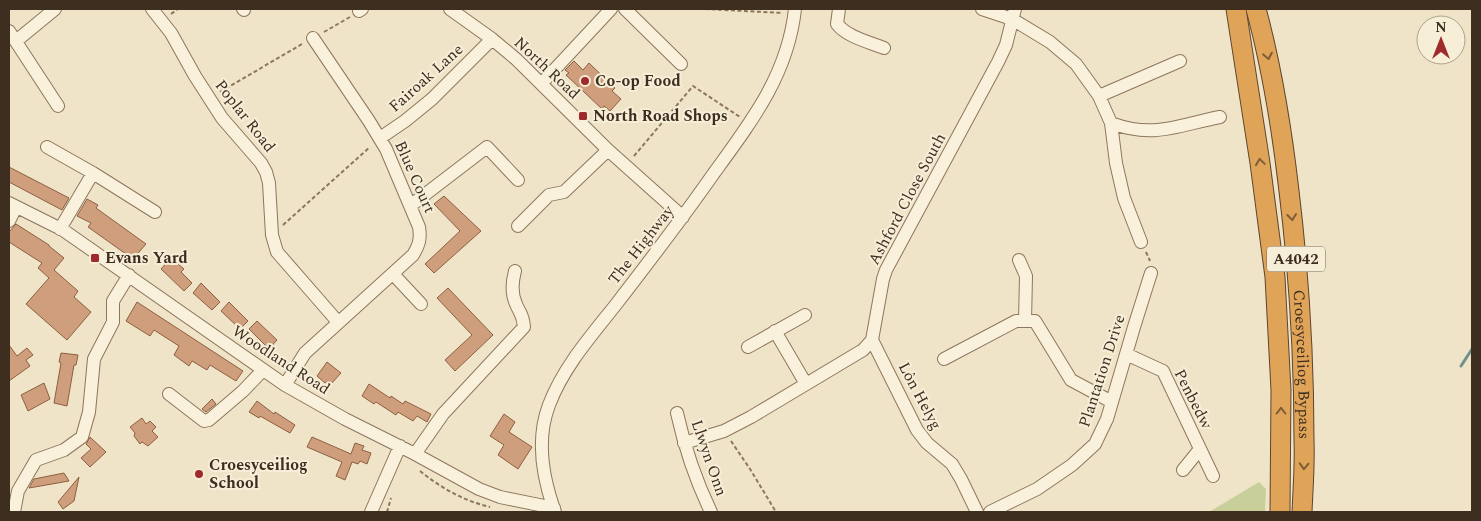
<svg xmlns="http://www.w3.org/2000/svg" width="1481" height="521" font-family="Spectral,serif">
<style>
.green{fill:#c9cf9b}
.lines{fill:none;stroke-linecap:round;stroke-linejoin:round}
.stream{stroke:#6f938a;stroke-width:3}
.building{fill:#cf9f7d;stroke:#8d5f41}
.minor-casing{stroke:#8d765c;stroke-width:14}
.highway-casing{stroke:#5b4430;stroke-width:21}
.path{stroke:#8d765c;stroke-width:2;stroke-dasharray:4 2.5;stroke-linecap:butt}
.minor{stroke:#faf1dc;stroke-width:12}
.highway{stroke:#e0a458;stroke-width:19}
.oneway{stroke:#7e5d36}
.poi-dot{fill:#9e2a2b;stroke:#f7eed8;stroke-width:2}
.labels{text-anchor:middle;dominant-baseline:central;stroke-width:4;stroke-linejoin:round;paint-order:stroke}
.shield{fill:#f7eed8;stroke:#756857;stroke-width:1}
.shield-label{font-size:15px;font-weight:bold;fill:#3d2e20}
.street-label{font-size:16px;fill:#3d2e20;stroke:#f7eed8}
.poi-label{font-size:16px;font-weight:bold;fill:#3d2e20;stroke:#f7eed8;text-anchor:start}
</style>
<rect width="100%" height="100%" fill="#f0e4c8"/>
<!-- green -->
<path class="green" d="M1259,482L1266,489L1265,512H1209Z"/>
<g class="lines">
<!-- stream -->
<path class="stream" d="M1461,366L1472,349"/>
</g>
<!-- building -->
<path class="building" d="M574,61L583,70L589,63L615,88L612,91L621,99L610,111L604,106L602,109L566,75L569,73L565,70Z
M9,167L69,198L62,210L9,182Z
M444,196L481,231L434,273L425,264L460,231L434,204Z
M87,199L98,205L96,208L146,244L133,259L88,227L91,223L77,216Z
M16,224L49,245V246L64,258L54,270L78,291L74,297L91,312L67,340L26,304L49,278L38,268L42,263L9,242V232Z
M171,258L184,269L181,272L192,283L184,291L161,269Z
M201,283L220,302L212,310L193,293Z
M448,288L493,335L455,371L445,360L472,335L437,298Z
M137,302L243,371L236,381L210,365L207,370L192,361L189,366L174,355L179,346L154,330L150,336L126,321Z
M229,302L248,321L240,329L221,311Z
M257,321L277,340L269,349L249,329Z
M9,345L17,356L27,348L33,355L26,360L30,366L9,381Z
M61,353L78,355L76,365H74L67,406L54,403L61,363L59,362Z
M327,362L341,373L331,384L328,381L325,383L317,376Z
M44,383L50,399L28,411L21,395Z
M369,384L390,398L391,396L403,404L405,401L431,414L427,422L417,416L413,421L398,412L396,415L376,402L374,404L362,396Z
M212,399L216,404L206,412L202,409Z
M257,401L274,414L275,412L295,425L290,433L260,416L259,418L249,412Z
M504,414L515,422L509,432L532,447L518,469L498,455L504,445L490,436Z
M142,418L146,424L150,421L156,427L152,431L158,437L148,446L142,442L140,444L134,436L135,433L130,427Z
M90,437L106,452L90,467L81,458L91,449L86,444Z
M312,437L351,454L355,443L364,446L362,450L371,453L367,464L360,461L358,464L352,462L345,480L336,476L342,462L307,447Z
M64,473L69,481L29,488L34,479Z
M79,477L74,501L63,509L58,502Z"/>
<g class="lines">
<!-- minor casing -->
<g class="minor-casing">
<path id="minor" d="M152,9L171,33L195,76L222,118L261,163L266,172L269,183L272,235L277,252L338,322
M243,9L244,10
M450,9L492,39L516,59L608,150L683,217
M625,9L681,64
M839,9L837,24C847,37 869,42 884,48
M982,9L1012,19L1050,42L1076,64L1099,96L1111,123L1116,163L1124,198L1141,242
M359,11L362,9
M9,31L58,106
M16,41L55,9
M542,83L611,9
M1099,96L1180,61
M1111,123C1154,139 1178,125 1220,117
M380,138L405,121L432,99L492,39
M47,147L93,173
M9,203L63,230L285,385L345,419L415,454L479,489L500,497L554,508
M410,206L487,147L518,180
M9,221L16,207
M518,226L549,195L564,192L608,150
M60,229L93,173L155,212
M1019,260L1026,276L1025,321
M393,274L421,304
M775,331L806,384
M872,340L917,430L927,443L952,464L961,479L977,512
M748,347L805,315
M1126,354L1163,371L1213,476
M944,359L1016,321H1035L1071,380L1112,402
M285,385L305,353L413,255C419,245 421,239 419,227L386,149L369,121L313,38
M169,394L204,421L209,420L243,391L263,370
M677,413C685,449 695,479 711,512
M684,443L724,431L751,417L863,350L872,340L883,279L886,270L998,62L1006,45L1015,9
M415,454L443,414L524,327C523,314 520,314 516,304C511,293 512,282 515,271
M1183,470L1200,449
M14,512L18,491L36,460L64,450L82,437L89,412L94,359L113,322V301L129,275
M371,512L400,446
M555,512C543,479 536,439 549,405C563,368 590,337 614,307C648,263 682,219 714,173C752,121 788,74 795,9
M990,512L1037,489L1072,465L1095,444L1107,419L1134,327L1151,273"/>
</g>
<!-- highway casing -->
<g class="highway-casing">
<g id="highway">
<path d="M1236,9L1260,163L1275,277L1281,390L1280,512"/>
<path id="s1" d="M1256,9C1272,68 1282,130 1289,191C1299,274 1304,357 1304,440C1305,464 1303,488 1302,512"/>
</g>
</g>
<!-- path -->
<path class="path" d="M705,9L783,13
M171,14L178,9
M324,32L350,17
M220,92L302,44
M634,156L693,86L740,117
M283,225L370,147
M1146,252L1150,261
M731,441L750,469L776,512
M420,471C441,488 464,501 490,507
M387,512L391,498"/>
<!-- minor -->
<use href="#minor" class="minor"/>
<!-- highway -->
<use href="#highway" class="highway"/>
</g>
<!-- one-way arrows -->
<defs><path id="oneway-chevron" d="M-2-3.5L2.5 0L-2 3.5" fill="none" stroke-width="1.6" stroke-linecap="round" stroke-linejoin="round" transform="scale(1.25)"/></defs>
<g class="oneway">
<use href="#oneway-chevron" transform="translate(1268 56) rotate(79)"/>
<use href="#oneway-chevron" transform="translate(1260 162) rotate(-98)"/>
<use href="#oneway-chevron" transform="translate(1292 217) rotate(83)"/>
<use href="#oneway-chevron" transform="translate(1281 411) rotate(-90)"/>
<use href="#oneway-chevron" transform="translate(1304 466) rotate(92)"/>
</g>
<!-- markers -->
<g class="poi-dot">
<circle cx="585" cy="81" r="5"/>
<rect x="578" y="111" width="10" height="10" rx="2.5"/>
<rect x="90" y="253" width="10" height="10" rx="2.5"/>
<circle cx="199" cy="474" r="5"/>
</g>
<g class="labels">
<!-- shield labels -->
<rect class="shield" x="1267" y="246.5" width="58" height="25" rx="4"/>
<g class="shield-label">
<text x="1296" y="259">A4042</text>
</g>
<!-- street labels -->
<g class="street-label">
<text transform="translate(547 68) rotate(43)">North Road</text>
<text transform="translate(426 78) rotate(-42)">Fairoak Lane</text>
<text transform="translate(245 116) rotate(52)">Poplar Road</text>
<text transform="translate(415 177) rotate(66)">Blue Court</text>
<text transform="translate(907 199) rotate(-62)">Ashford Close South</text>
<text transform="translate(641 245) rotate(-52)">The Highway</text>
<text transform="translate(281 360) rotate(33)">Woodland Road</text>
<text stroke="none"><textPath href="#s1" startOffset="359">Croesyceiliog Bypass</textPath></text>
<text transform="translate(1102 371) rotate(-72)">Plantation Drive</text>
<text transform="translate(920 396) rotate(62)">Lôn Helyg</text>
<text transform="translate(1193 399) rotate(63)">Penbedw</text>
<text transform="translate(709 458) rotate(71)">Llwyn Onn</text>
</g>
<!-- poi labels -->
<g class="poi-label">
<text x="595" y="81">Co-op Food</text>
<text x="593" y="116">North Road Shops</text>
<text x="105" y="258">Evans Yard</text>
<text x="209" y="465">Croesyceiliog<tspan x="209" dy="18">School</tspan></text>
</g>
</g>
<!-- border -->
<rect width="1481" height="521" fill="none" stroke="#3d2e20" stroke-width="20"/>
<!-- north arrow -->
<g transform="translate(1441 40)"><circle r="24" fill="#f7eed8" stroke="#ada18e"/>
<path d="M0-4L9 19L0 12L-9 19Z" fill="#9e2a2b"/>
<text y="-8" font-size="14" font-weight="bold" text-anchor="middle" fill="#3d2e20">N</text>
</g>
</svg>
